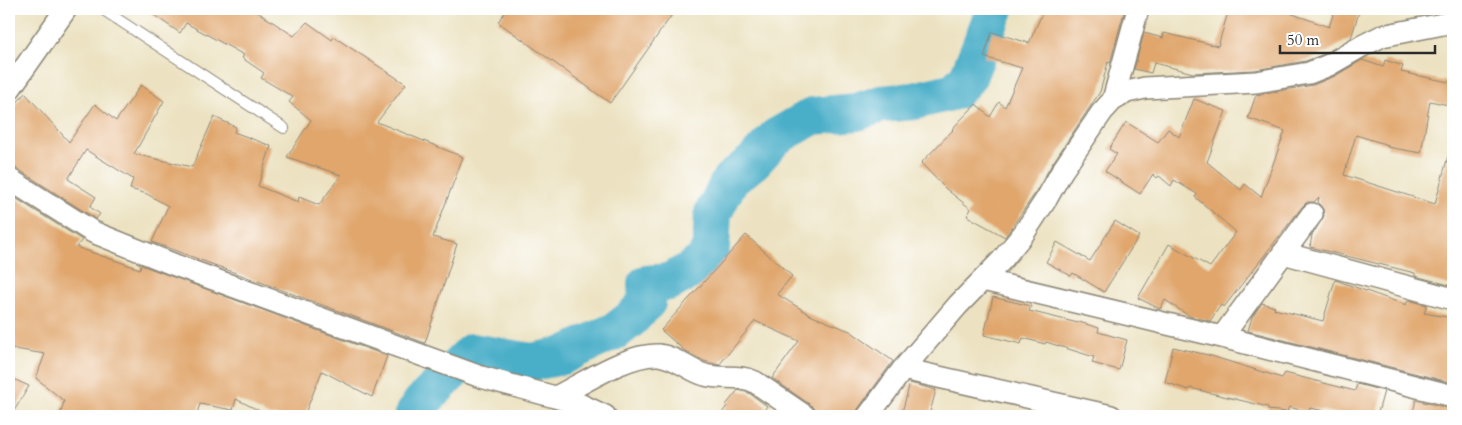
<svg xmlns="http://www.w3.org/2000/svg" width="1462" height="425" font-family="Cardo,serif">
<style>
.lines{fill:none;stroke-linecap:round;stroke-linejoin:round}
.river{stroke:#49aec8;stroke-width:38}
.building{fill:#e0a66c}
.service-casing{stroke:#8c8676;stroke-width:12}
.minor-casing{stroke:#8c8676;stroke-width:24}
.service{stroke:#fff;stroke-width:10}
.minor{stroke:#fff;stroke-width:21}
</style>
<rect width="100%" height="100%" fill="#fff"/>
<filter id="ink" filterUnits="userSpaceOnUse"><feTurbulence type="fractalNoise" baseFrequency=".02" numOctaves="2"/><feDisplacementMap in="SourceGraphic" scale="10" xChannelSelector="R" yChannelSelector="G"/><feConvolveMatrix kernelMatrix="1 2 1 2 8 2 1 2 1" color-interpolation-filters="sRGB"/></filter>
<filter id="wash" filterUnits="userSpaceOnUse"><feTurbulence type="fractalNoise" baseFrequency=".0096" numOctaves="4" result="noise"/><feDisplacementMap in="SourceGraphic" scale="20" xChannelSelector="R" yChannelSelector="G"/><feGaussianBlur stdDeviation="1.12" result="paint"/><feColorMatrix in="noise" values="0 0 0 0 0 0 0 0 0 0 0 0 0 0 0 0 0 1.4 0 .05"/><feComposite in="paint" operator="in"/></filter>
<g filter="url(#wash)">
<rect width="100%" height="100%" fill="#ece2c1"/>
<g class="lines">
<!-- river -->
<path class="river" d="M413,416L421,403L472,352L532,362L562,356L617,330L631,319L647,302L646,284L669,282L689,271L704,260L711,247L713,213L730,180L754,161L776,137L813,116L857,112L881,104L914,101L955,91L968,77L995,9"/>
</g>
<g id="blocks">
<!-- building -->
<path class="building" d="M145,9H253L294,36L307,22L332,40L334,37L406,84L377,122L463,157L433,237L457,244L425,343L152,242L168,206L147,194L130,189L133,179L86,150L68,179L96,197L90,207L100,214L96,219L16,168L9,167V112L25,93L69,142L95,104L116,121L141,85L164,101L134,154L192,167L214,117L236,127L234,132L271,146L258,186L298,202L299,197L319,205L341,175L287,157L311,120L289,102L293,97L261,78L264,73L242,58L244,55L186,23L180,33Z
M507,9H676L610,103L498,22Z
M1044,9H1125L1110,63L1108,62L1100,92L1052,164L1036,192L1005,237L967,216L971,209L945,188L921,163L953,130L952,129L976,104L990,117L999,102L1005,107L1022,68L984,57L992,32L1029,43Z
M1229,9H1279L1329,27L1335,9H1360L1351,38L1324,54L1306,61L1255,70L1193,73L1154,63L1151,73L1134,69L1144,33L1163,38L1164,33L1218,46Z
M1362,60L1383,67L1385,60L1403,66L1401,72L1453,83V106L1430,101L1421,153L1387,147L1388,145L1356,135L1344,175L1435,204L1448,156L1453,157V286L1415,276V273L1310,247L1312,235L1324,216L1323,209L1318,203L1319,197L1314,202H1307L1302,207L1224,307L1221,305L1210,321L1189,316L1165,300L1160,309L1138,298L1169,244L1210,267L1236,232L1195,197L1197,194L1174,180L1171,186L1159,176L1157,178L1153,174L1140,194L1105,171L1117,154L1109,149L1126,122L1158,142L1168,129L1179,137L1194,99L1226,111L1207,162L1241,190L1245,184L1261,197L1285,131L1248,118L1256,95L1313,85L1335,76Z
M9,194L82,240L76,247L140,269L141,265L387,356L372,397L322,371L304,416H270L236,399L233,410L200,404L196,416H60L64,401L36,378L45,354L9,348Z
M1115,221L1139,236L1104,292L1073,273L1071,276L1046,262L1057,242L1090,261Z
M746,235L792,276L777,294L812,316L850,331L893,361L858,409L856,416H817L816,410L812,406L772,378L799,341L755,321L719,365L704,361L685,351L661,330Z
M1335,280L1406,305L1408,300L1427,305L1424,313L1453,318V383L1248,331L1252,317L1262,303L1275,307L1274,309L1323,321Z
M993,297L1031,306L1029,311L1078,323L1079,322L1099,328L1098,332L1127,340L1119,370L1092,363L1094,357L1046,342L1045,344L1023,338L1021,344L984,335Z
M1173,347L1208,355L1282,378L1285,373L1355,391L1357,384L1384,391L1377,416H1350L1310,408L1309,412L1289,407L1287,412L1268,410V407L1190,388L1189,390L1165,382Z
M9,377L29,386L11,416H9Z
M910,383L936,390L929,416H901Z
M738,390L749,393L767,406L760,416H720L727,406L726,405Z
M1416,400L1448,408L1445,416H1412Z"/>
</g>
</g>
<g filter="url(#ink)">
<use href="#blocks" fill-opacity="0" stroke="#8c8676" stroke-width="1"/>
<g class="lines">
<!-- service casing -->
<g class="service-casing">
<path id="service" d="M102,9L284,128"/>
</g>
<!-- minor casing -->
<g class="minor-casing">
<path id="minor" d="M9,90L66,9
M1113,100L1138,9
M9,179L93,232L175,265L481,377L577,403L605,416
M1283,253L1453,299
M983,280L1222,337L1453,396
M1222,337L1312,214
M903,369L1111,416
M556,397C584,383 628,353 659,355C676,357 690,371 705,375C722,380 739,374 755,382L805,416
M868,416L903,369L958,305L1002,260L1024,233L1047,198L1062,171L1102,112L1113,100L1127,92L1145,88L1256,82L1309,73L1329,65L1362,46L1382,36L1453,22"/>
</g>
<!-- service -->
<use href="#service" class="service"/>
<!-- minor -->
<use href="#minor" class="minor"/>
</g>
</g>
<!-- margin -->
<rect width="1462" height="425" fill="none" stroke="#fff" stroke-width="30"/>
<!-- scale -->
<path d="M1280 45v8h155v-8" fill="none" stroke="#2b2b2b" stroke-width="2.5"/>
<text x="1287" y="45" font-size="15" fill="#2b2b2b" stroke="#ffffff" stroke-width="4" paint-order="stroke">50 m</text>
</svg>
